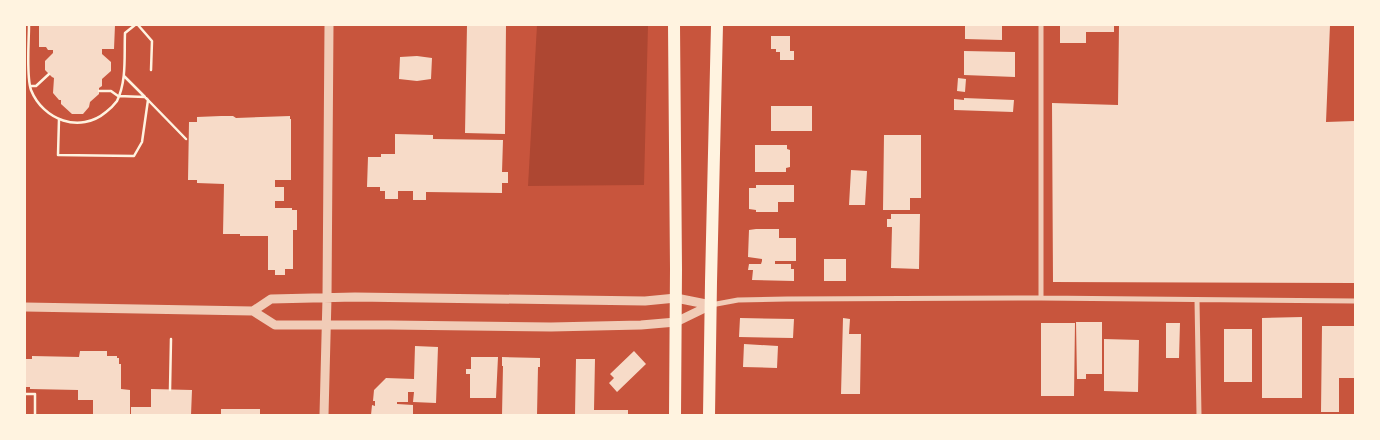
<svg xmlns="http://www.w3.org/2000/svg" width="1380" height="440" font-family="'Open Sans',sans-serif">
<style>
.green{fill:#ae4732}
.building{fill:#f7dbc8}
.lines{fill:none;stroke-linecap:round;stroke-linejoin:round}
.path{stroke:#fff3e0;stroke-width:2.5}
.minor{stroke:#f1ccb7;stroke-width:5}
.tertiary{stroke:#f1ccb7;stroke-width:9}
.trunk{stroke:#fff3e0;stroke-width:12}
</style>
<rect width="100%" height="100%" fill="#c8553d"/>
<!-- green -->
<path class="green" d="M537,25H648L644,185L528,186Z"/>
<!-- building -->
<path class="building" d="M39,25H115L114,49H102V54L111,62V71L102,79V86L99,88V94L90,102L89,107L83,114H72L61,104V100H59L53,93L54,78L52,77L45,70V61L53,53V50H48L46,47H39Z
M467,25H506L505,134L465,133Z
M965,25H1002V40L965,39Z
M1060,25H1114V32H1086V43H1060Z
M1119,25H1330L1326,122L1355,121V283L1053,282L1052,103L1118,105Z
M771,36H790V51H794V60H780V52H776V49H771Z
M964,51L1015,52V77L964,75Z
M417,56L432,58L431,79L417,81L399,79L400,57Z
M958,78L966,79L965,92L957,91Z
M964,98L1014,100L1013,112L954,110V99L964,100Z
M771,106H812V131H771Z
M221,116H233L236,118L290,116V119H291V180H275V187H284V201H275V208H292V210H297V230H293V269H285V275H275V270H268V236H240V234H223L224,184L197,183V180H188L189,122H197V117Z
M395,134L433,135V139L503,140L502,172H508V183H502V193L426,192V200H413V191H398V199H385V191H380V187H367L368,157H381V154H395Z
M884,135H921V198H910V210H883Z
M755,145H787V149L790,150V167L786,168V172H755Z
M851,170L867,171L865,205H849Z
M756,185H794V202H778V212H756V210L749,209V188H756Z
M891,214H920L919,269L891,268L892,227H887V219H891Z
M756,229H779V238H796V261H775V264H791V269H794V281L752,280L753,270H748L749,264H761L762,261V259L748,257L749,230Z
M824,259H846V281H824Z
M1302,317V398H1262V318Z
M740,318L794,319L793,338L739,337Z
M843,318L850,319L849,334H861L860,394H841Z
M1076,322H1102V374H1086V379H1077Z
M1041,323H1075L1074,396H1041Z
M1166,323H1180L1179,358H1166Z
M1322,326H1355V378H1339V412H1321Z
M1224,329H1252V382H1224Z
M1104,339L1139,340L1138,392L1104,391Z
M744,344L778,346L777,368L743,367Z
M415,346L438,347L436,403L413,402L414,392H408V402H397V404L413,405V415H371L372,405L375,406V401H373L374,390L386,378L414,379Z
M80,351H107V356H117V358H119V364H121V389L130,390V415H93V400H78V390L30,389V387H25V359H32V356L79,357Z
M634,351L646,364L617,392L609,383L614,378L610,374Z
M471,357H498L496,398H470V374H466V369H471Z
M502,357L540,358V367H538L537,415H502L503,366H502Z
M576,359H595L594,410H628V415H575Z
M151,389L192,390L191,415H131V407H151Z
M221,409H260V415H221Z"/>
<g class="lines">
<!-- path -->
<path class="path" d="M29,25C29,42 26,75 31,90C43,120 80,134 106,112C110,109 114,105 117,101C127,80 124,56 125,33L135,25
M138,25L152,41L151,70
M30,86H36L49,74
M99,91H111L118,96L145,97
M148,100L186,139
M59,119L58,155L134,156L142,142L148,100L124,76
M170,390L171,339
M25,394H35V415"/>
<!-- minor -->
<path class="minor" d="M1041,298V25
M1197,300L1199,415
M711,305L738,300L787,299L1041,298L1355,301"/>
<!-- tertiary -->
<path class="tertiary" d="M25,307L253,311L275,325H390L551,327L641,325L676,322L711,305
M253,311L271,299L355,297L645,301L676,298L711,305
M324,415L327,298L329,25"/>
<!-- trunk -->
<path class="trunk" d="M674,25L676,269L675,415
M709,415L711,282L717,25"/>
</g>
<!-- border -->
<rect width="1380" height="440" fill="none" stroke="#fff3e0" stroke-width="52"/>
</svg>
